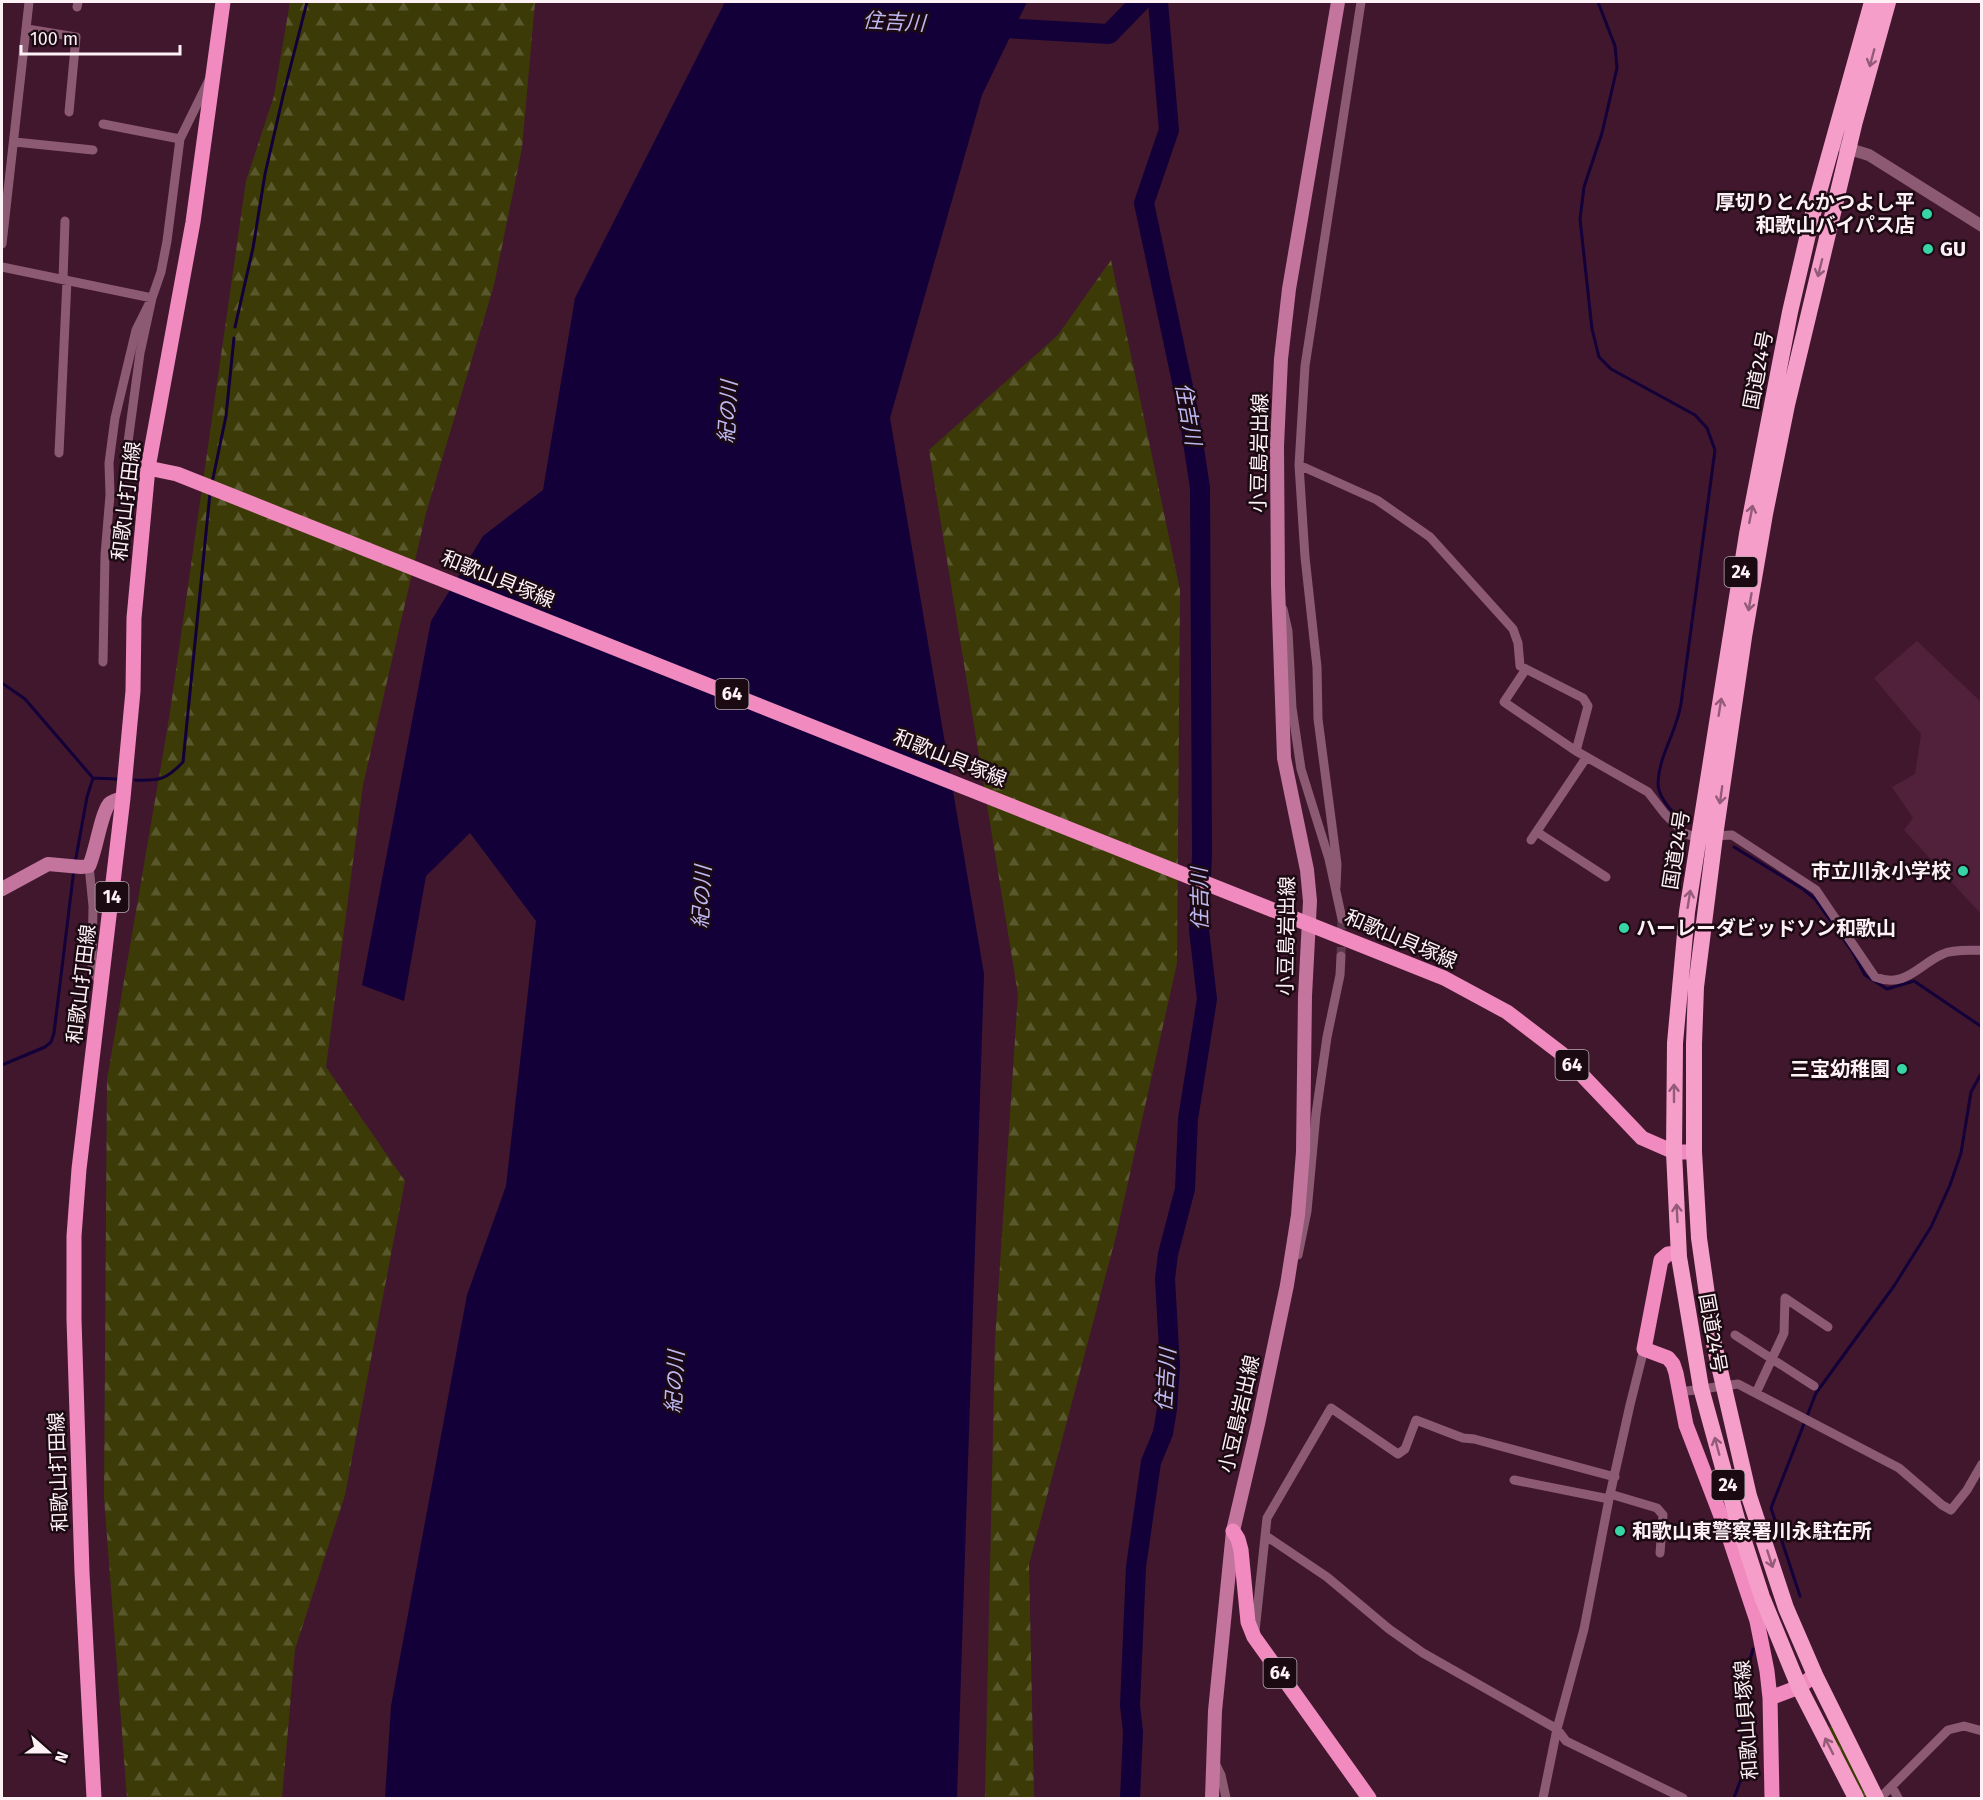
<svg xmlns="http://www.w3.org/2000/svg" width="1983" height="1800" font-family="'Fira Sans','Noto Sans JP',sans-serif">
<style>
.built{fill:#51203b}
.forest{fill:url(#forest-firs)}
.park{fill:url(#park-tufts)}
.water{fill:#130039}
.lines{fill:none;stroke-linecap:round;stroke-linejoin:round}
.stream{stroke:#130039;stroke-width:3}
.river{stroke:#130039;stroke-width:20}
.minor-tunnel{stroke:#5d384c;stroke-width:9;stroke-dasharray:9 4.5;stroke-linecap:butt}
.minor{stroke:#8c5a73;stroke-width:9}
.tertiary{stroke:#8c5a73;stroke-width:12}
.secondary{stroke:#c4759e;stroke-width:14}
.primary{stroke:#f08abf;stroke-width:15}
.trunk{stroke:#f69eca;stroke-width:16}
.oneway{stroke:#945b78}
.poi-dot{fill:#37d4a6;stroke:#1c0a13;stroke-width:2}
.labels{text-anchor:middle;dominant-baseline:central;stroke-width:5;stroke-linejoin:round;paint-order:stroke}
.shield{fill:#1c0a13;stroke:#baacb2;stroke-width:1.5}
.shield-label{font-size:18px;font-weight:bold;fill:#fdf1f6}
.poi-label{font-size:20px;font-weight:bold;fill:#fdf1f6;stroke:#1c0a13;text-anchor:end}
.street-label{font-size:20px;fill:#fdf1f6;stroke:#1c0a13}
.water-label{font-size:21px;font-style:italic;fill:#bdb8f1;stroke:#1c0a13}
</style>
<defs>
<pattern id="forest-firs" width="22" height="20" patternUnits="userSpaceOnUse" patternTransform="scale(1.5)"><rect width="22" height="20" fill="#3c3b08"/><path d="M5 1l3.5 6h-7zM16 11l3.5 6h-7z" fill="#59582d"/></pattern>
<pattern id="park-tufts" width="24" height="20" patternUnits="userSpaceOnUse" patternTransform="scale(1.5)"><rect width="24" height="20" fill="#3c3b08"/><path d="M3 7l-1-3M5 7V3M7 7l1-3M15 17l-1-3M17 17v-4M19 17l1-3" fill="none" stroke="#59582d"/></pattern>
</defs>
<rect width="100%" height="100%" fill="#41172e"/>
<!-- built -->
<path class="built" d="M1917,641L1981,702V914L1904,830L1913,818L1892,787L1915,774L1921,734L1874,678Z"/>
<!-- forest -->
<path class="forest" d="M290,2H535L522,148L494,285L426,513L363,785L326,1067L405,1181L345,1495L295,1649L282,1798H127L104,1497L107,1080L169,719L246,181L274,96Z
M1111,260L1180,590L1177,963L1116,1236L1029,1564L1034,1798H985L995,1340L1018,994L929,450L1058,335Z"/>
<!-- park -->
<path class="park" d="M1832,1725L1869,1798H1864L1827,1729Z"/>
<!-- water -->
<path class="water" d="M725,2H1027L982,95L890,418L984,974L957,1798H385L391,1706L467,1295L506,1186L536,921L470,833L426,876L404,1001L362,985L431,621L483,536L543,490L575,298Z"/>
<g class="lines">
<!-- stream -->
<path class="stream" d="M1598,2L1615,46L1617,68L1602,133L1584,187L1580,219L1592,329L1599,357L1611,369L1695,415L1707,428L1715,450C1703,534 1692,619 1681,704C1677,731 1659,755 1658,783C1658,798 1672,811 1681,821
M235,327L253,248L265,174L283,96L307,2
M212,483L226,416L234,338
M2,683L25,699L93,778L116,779
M135,780C159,781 166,780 183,762L210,493
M1734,847L1803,889L1815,899L1852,951L1865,975L1887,989L1914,981L1982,1027
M75,863L87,797L93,778
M2,1065L45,1047L51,1042L54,1033L74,869
M1800,1596L1771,1508L1816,1393L1894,1286L1931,1227L1950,1185L1961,1153L1971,1092L1982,1072
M1734,1798L1741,1779L1746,1752L1737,1708L1753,1649"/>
<!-- river -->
<path class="river" d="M987,27L1109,34L1140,2
M1130,1798L1133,1732L1130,1705L1136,1567L1151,1462L1163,1433L1167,1409L1170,1366L1165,1279L1168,1254L1185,1189L1188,1119L1207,999L1199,930L1202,854L1200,488L1189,415L1144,203L1169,130L1158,2"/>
<!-- minor-tunnel -->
<path class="minor-tunnel" d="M1341,956L1342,919"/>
<!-- minor -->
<path class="minor" d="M77,7L78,2
M27,29L76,37L69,112
M103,124L180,139
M15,142L93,150
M2,244L29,2
M2,267L152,298L140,353L128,442L131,456L148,468
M63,279L65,221
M59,453L67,280
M1299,465L1377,500L1430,537L1513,629L1518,643L1520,666L1583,698L1588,706L1576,751L1648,792L1665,814L1684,833L1700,839
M1283,609L1288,631L1292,708L1301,769L1329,859L1342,919
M103,662L105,555L110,495L109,463L115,418L136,330L152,298L161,272L167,241L180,139L209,80
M1526,669L1504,702L1576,751
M1537,832L1606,877
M1714,836L1732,835L1816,890L1875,977C1906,989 1919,964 1943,954C1954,949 1970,951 1982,950
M1531,840L1586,758
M89,866L93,906L92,968L100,984
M1336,887L1337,864L1318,719L1317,667L1305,557L1299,465L1305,366L1361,2
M1298,1255L1307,1211L1316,1114L1327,1037L1340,975L1341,956
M1735,1335L1814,1386
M1680,1392L1738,1384L1899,1468L1942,1505L1951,1510L1967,1490L1982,1464
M1756,1393L1784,1333L1785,1298L1828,1327
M1514,1480L1609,1499
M1610,1494L1657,1508L1663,1515L1660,1553
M1266,1536L1327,1577L1389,1629L1423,1653L1557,1729L1566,1741L1683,1798
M1255,1631L1267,1518L1331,1408L1398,1454L1405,1449L1416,1420L1463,1438L1474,1439L1615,1477
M1214,1761L1221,1775L1226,1798
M1892,1787L1898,1798
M1543,1798L1557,1729L1584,1629L1609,1499L1630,1405L1644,1349
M1880,1798L1948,1730L1964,1726L1982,1731"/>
<!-- tertiary -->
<path class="tertiary" d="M1843,147L1869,155L1982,226"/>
<!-- secondary -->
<path class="secondary" d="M2,889L48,864L81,867L89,866C96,851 101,814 109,804C113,800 118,799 123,798
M1212,1798L1215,1711L1233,1531L1258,1424L1287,1285L1298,1215L1303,1152L1305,996L1310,901L1307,870L1284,758L1278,586L1277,446L1281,359L1289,289L1338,2"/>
<!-- primary -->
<path class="primary" d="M148,468L177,474L1444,978L1507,1012L1562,1054L1642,1138L1674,1152H1694
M1678,1253L1668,1254L1661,1260L1644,1349L1668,1358L1673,1364L1676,1373L1686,1425L1729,1537L1757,1621L1767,1671L1770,1698L1772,1798
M1233,1531L1238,1539L1241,1550L1248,1622L1254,1637L1369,1798
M1770,1698L1799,1687L1815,1675
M94,1798L82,1572L74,1319V1236L79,1169L123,798L133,691L134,618L148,468L193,222L223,2"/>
<!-- trunk -->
<path class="trunk" d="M1856,1798L1799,1687L1762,1597L1739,1526L1701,1388L1679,1257L1674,1152L1675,1043L1687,912L1747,534L1790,312L1812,217L1872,2
M1876,1798L1815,1675L1786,1608L1749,1496L1714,1344L1699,1238L1694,1152V1044L1696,987L1715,836L1744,637L1765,514L1787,405L1855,121L1888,2"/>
</g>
<!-- one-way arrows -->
<defs><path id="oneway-shaft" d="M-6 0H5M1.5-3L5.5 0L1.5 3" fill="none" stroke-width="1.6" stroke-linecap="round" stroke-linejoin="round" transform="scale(1.5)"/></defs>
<g class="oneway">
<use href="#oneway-shaft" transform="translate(1872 58) rotate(105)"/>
<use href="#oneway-shaft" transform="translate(1820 268) rotate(104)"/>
<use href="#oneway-shaft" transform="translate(1751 514) rotate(-79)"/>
<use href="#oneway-shaft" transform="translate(1750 602) rotate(100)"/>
<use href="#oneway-shaft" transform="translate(1720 707) rotate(-81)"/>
<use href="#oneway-shaft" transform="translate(1721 795) rotate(98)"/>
<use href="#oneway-shaft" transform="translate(1689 899) rotate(-81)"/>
<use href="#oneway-shaft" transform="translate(1674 1093) rotate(-90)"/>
<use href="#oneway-shaft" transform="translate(1677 1213) rotate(-93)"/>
<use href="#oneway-shaft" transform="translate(1717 1446) rotate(-105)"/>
<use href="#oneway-shaft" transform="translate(1770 1559) rotate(72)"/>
<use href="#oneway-shaft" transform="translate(1829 1746) rotate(-117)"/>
</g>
<!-- markers -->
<g class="poi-dot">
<circle cx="1927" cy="214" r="6"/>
<circle cx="1928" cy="249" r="6"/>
<circle cx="1963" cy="871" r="6"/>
<circle cx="1624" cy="928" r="6"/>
<circle cx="1902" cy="1069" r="6"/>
<circle cx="1620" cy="1531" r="6"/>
</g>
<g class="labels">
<!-- shield labels -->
<g class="shield">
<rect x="1724.5" y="557" width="33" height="30" rx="4.5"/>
<rect x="715.5" y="679" width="33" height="30" rx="4.5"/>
<rect x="95.5" y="882" width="33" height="30" rx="4.5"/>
<rect x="1555.5" y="1050" width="33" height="30" rx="4.5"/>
<rect x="1711.5" y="1470" width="33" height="30" rx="4.5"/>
<rect x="1263.5" y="1658" width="33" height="30" rx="4.5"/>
</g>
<g class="shield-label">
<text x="1741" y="572">24</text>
<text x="732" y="694">64</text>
<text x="112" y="897">14</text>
<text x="1572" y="1065">64</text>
<text x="1728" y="1485">24</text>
<text x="1280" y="1673">64</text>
</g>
<!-- poi labels -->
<g class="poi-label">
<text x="1915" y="202">厚切りとんかつよし平<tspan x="1915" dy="23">和歌山バイパス店</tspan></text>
<text x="1940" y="249" text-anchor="start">GU</text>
<text x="1951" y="871">市立川永小学校</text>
<text x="1636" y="928" text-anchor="start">ハーレーダビッドソン和歌山</text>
<text x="1890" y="1069">三宝幼稚園</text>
<text x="1632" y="1531" text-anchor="start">和歌山東警察署川永駐在所</text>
</g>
<!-- street labels -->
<g class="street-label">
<text transform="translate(1758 370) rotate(-79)">国道24号</text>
<text transform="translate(1259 453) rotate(-89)">小豆島岩出線</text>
<text transform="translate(126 501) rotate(-83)">和歌山打田線</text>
<text transform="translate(498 579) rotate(22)">和歌山貝塚線</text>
<text transform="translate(950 758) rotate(22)">和歌山貝塚線</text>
<text transform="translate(1676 850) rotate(-81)">国道24号</text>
<text transform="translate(1286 936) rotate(-89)">小豆島岩出線</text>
<text transform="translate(1401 939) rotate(23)">和歌山貝塚線</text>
<text transform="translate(81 984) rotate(-83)">和歌山打田線</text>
<text transform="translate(1713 1333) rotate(80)">国道24号</text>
<text transform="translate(1239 1414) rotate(-77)">小豆島岩出線</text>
<text transform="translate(58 1472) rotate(-92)">和歌山打田線</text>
<text transform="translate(1746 1720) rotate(-94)">和歌山貝塚線</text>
</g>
<!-- water labels -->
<g class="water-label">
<text transform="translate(894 22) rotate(3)">住吉川</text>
<text transform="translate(728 412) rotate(-87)">紀の川</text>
<text transform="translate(1188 414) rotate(80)">住吉川</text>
<text transform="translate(702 897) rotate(-87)">紀の川</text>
<text transform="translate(1200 899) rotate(-91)">住吉川</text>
<text transform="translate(1166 1380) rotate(-86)">住吉川</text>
<text transform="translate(675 1382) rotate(-87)">紀の川</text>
</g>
</g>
<!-- border -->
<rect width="1983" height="1800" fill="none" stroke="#fdf1f6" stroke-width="6"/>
<!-- north arrow -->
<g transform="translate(48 1752) rotate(111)" stroke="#1c0a13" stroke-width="4.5" paint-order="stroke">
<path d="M0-4.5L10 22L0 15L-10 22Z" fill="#fdf1f6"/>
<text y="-9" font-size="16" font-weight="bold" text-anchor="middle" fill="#fdf1f6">N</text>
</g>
<!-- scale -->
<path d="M21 45v9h159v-9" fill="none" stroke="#fdf1f6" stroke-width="3"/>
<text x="30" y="45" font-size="18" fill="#fdf1f6" stroke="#1c0a13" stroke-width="4.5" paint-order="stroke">100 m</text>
</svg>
